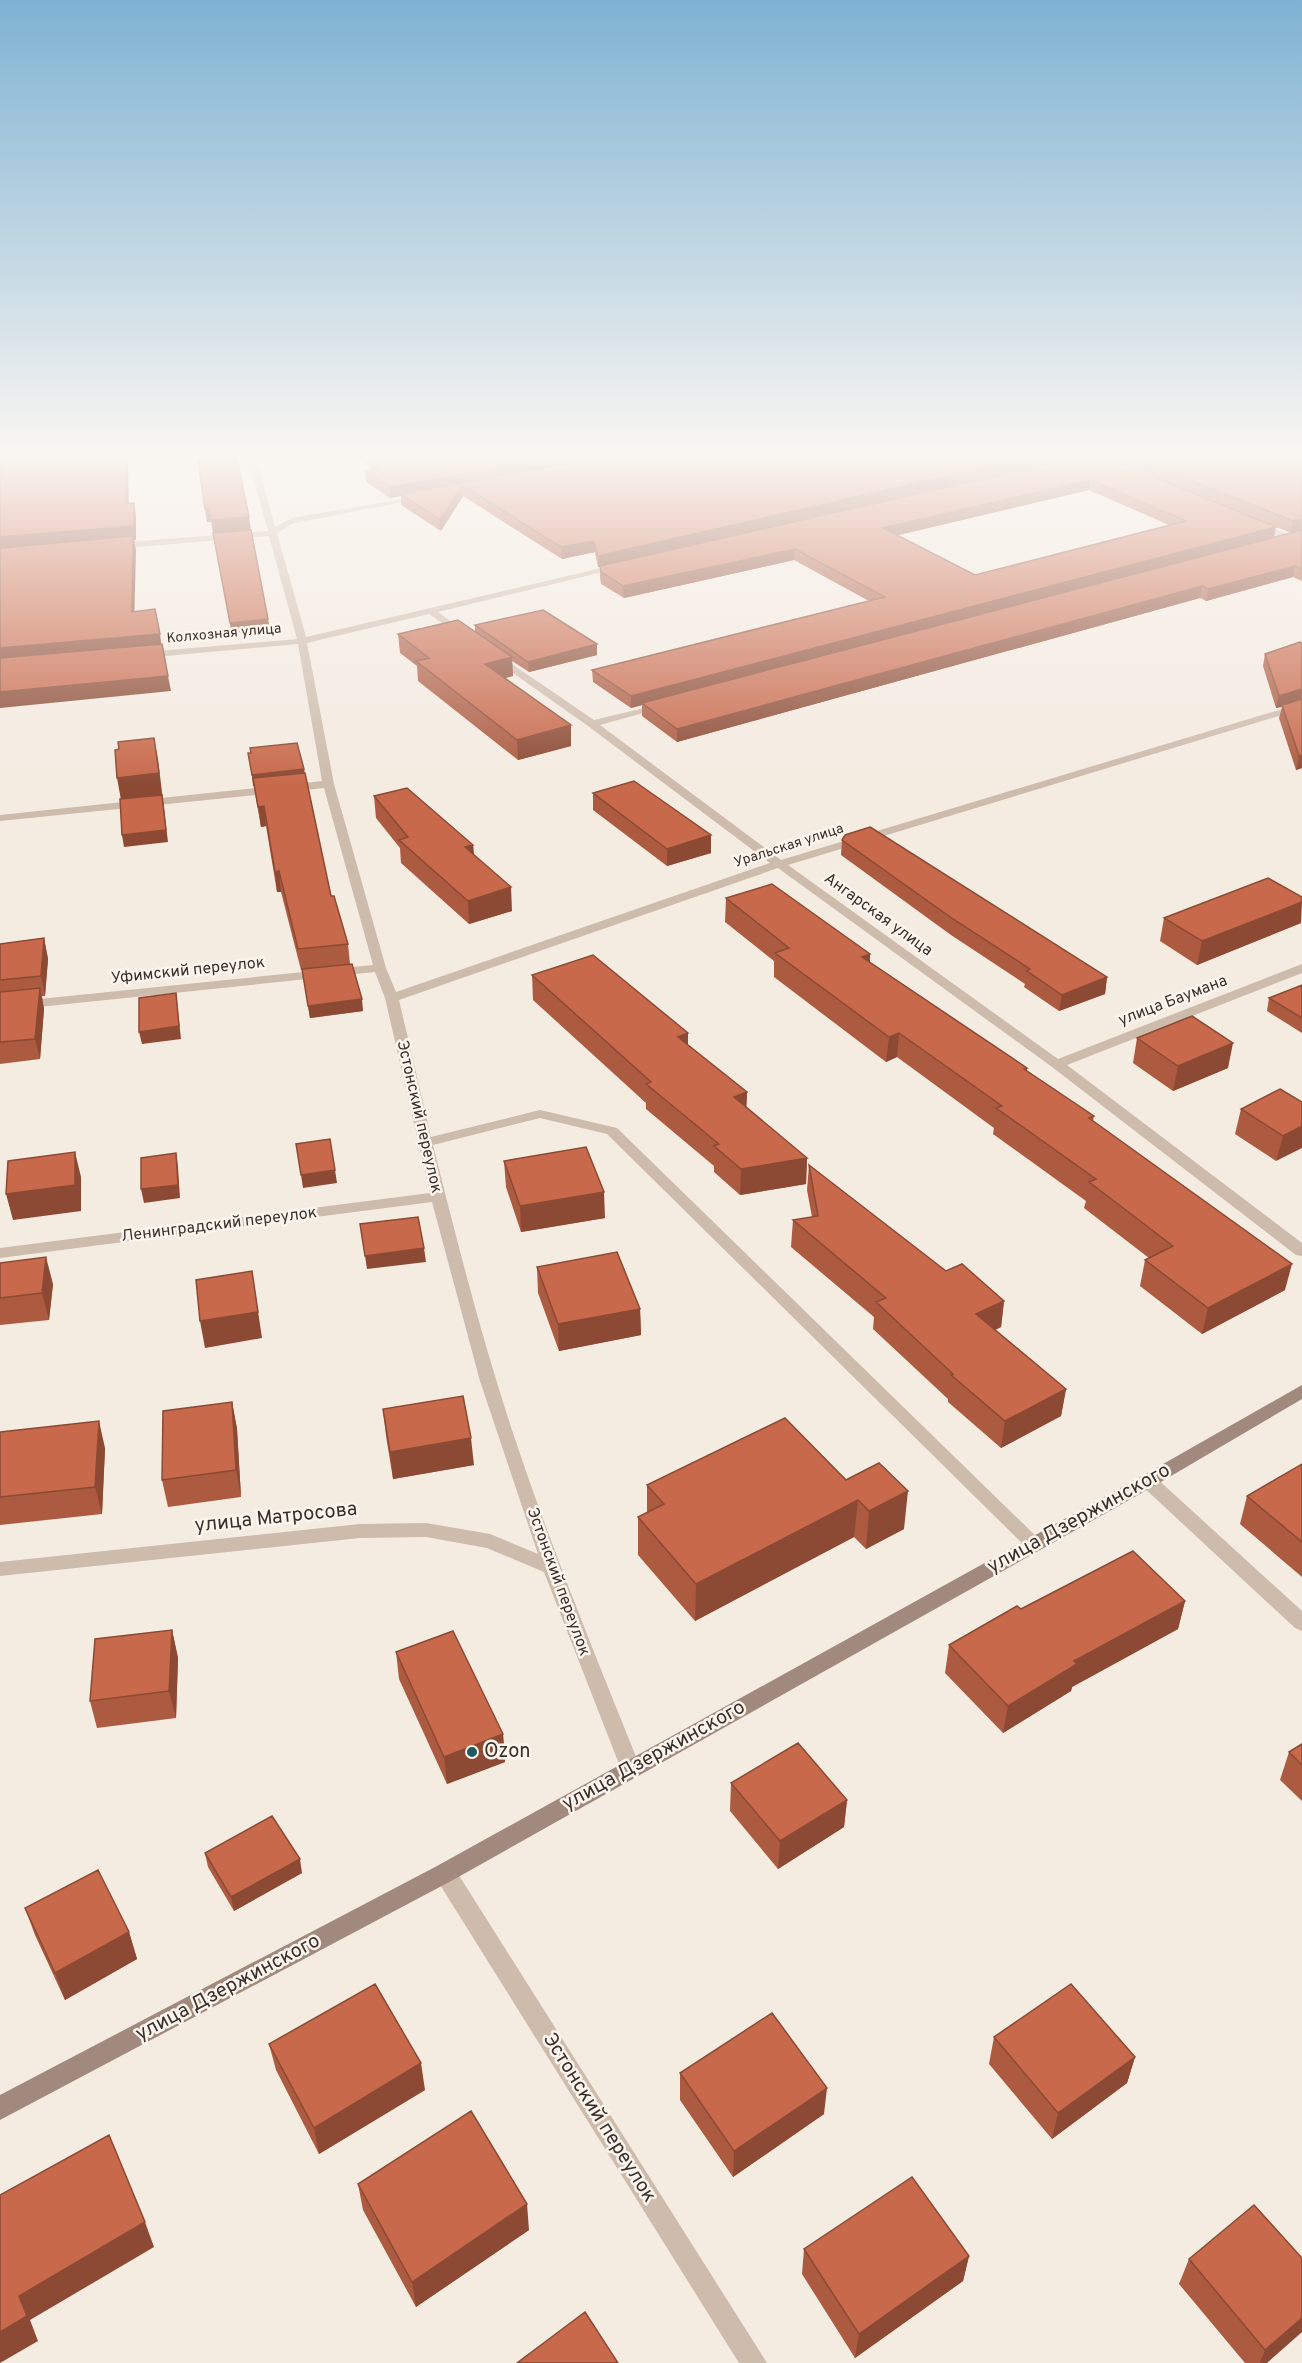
<svg xmlns="http://www.w3.org/2000/svg" width="1302" height="2363" font-family="Overpass,sans-serif">
<style>
.lines{fill:none;stroke-linecap:round;stroke-linejoin:round}
.street{fill:#cdbbac;fill-rule:evenodd}
.secondary{fill:#a18a7d;fill-rule:evenodd}
.wall{fill:#ac5a40;fill-rule:evenodd}
.shaded-wall{fill:#8c4a34}
.building{fill:#c8694b;stroke:#8c4a34;stroke-width:1.5;fill-rule:evenodd}
.poi-dot{fill:#1f5a5e;stroke:#fbf5ee;stroke-width:2}
.labels{text-anchor:middle;dominant-baseline:central;stroke-width:5;stroke-linejoin:round;paint-order:stroke}
.far-street-label{font-size:14px;fill:#3b302b;stroke:#fbf5ee}
.street-label{font-size:16px;fill:#3b302b;stroke:#fbf5ee}
.near-street-label{font-size:20px;fill:#3b302b;stroke:#fbf5ee}
.near-poi-label{font-size:20px;fill:#3b302b;stroke:#fbf5ee;text-anchor:start}
</style>
<rect width="100%" height="100%" fill="#f4ebe1"/>
<g class="lines">
<!-- street -->
<path class="street" d="M136,454H173L169,456L106,460L102,458L106,456Z
M244,454H253L256,457L275,527L292,518L420,496L424,498L294,523L277,533L306,637L619,564L623,567L438,612L467,633V637L464,638L429,614L307,643L334,784L386,968L396,992L770,863L588,726L493,659V655H499L594,720L665,703V707L600,725L781,860L1302,703V709L788,865L1058,1059L1302,964V973L1067,1065L1302,1243V1256L1296,1255L1052,1067L778,868L399,1000L431,1137L540,1110L617,1128L1043,1543L1041,1548L1034,1550L1027,1548L607,1134L540,1118L433,1145C457,1241 481,1336 512,1430C550,1545 596,1657 641,1769L638,1775L631,1778L624,1775L621,1769L544,1572L487,1548L426,1537L360,1538L0,1576V1562L360,1524L426,1523L490,1534L538,1554L480,1381L432,1202L0,1258V1248L430,1193L385,998L375,972L0,1011V1003L373,965L324,788L0,821V815L322,781L298,644L145,658L140,655L145,652L297,639L269,536L114,549L110,546L114,543L268,531L248,458Z
M1103,454H1117L1084,462L1080,460Z
M1256,521L1302,540V546L1253,526L1252,524Z
M1148,1474L1154,1476L1302,1611V1631L1295,1628L1142,1486L1139,1481L1142,1476Z
M445,1863L453,1866L767,2363H739L437,1880L434,1873L437,1866Z"/>
<!-- secondary -->
<path class="secondary" d="M1302,1385V1399L1154,1486L453,1880L0,2120V2095L437,1866L1142,1476Z"/>
</g>
<!-- wall -->
<path class="wall" d="M358,454H1088L811,518L1109,459L1110,454H1302V581L1293,577L1206,601L1200,598L677,742L642,716V705L631,708L593,682L592,670L869,601L794,560L624,598L601,584L600,577V567H598L595,552L562,559L463,496L441,531L401,505V496L390,498L366,482L365,471L371,470ZM1089,490L1169,525L975,575L897,535ZM1232,509L1291,533L1302,530L1094,585L1274,538Z
M475,625L597,644V655L529,672L512,661L513,676L505,678L571,746L518,760L418,681L417,666L400,653L398,634L475,632Z
M1302,643V768L1296,770L1279,718L1282,707L1276,708L1263,666L1265,654Z
M248,753L304,769L331,896L348,944L350,964L363,1011L310,1018L302,970H301L281,892H277L266,826L261,827Z
M593,793L711,835V853L667,866L593,810Z
M374,796L473,845L474,855L512,911L469,924L401,863L400,848L376,818Z
M842,840L1107,977L1105,994L1059,1011L1024,987L1025,984L951,935L841,855Z
M726,898L870,954V962L1027,1068V1071L1094,1116L1093,1121L1285,1290L1202,1334L1140,1286L1145,1260L1149,1258L1084,1208L1086,1201L993,1134L994,1128L897,1057L886,1062L774,977V961L725,922Z
M1164,918L1301,923L1197,965L1160,941Z
M44,938L48,959L45,996H42L44,1009L40,1059L0,1064V944Z
M532,975L688,1033V1045L747,1092L746,1108L807,1158L806,1184L740,1195L714,1172V1166L646,1109V1103L533,1000Z
M1302,985V1033L1267,1011L1269,998Z
M1137,1038L1228,1068L1173,1091L1133,1063Z
M1302,1102L1276,1161L1235,1134L1241,1109Z
M504,1161L605,1218L521,1232L506,1187Z
M809,1165L946,1271L1004,1301L1001,1327L995,1330L1066,1389L1061,1416L1001,1448L948,1402V1399L873,1329L874,1317L791,1247L793,1220L812,1217L807,1190Z
M0,1263L53,1284L49,1320L0,1325Z
M537,1267L640,1309L641,1335L559,1351L538,1293Z
M232,1402L237,1429L241,1497L168,1507L162,1480Z
M383,1409L474,1465L393,1479L386,1436Z
M0,1432L105,1448L102,1514L0,1525Z
M1302,1464V1577L1240,1524L1247,1496Z
M846,1480L904,1529L866,1549L854,1537L695,1621L638,1555V1517L647,1513V1485Z
M1185,1601L1178,1629L1072,1687L1071,1691L1003,1733L945,1673L949,1645L1021,1609Z
M172,1630L178,1658L176,1718L97,1728L90,1701Z
M396,1652L503,1734L505,1762L447,1784L399,1679Z
M1302,1744V1801L1280,1780L1289,1752Z
M731,1783L847,1800L844,1827L778,1869L730,1811Z
M205,1853L302,1873L234,1911L208,1867Z
M25,1908L129,1932L137,1959L65,2000L35,1935Z
M994,2037L1135,2057L1127,2083L1052,2139L989,2064Z
M269,2044L425,2090L319,2154L276,2070Z
M680,2073L824,2114L733,2177L680,2100Z
M358,2184L529,2230L416,2307L363,2210Z
M804,2249L969,2256L963,2281L855,2358L802,2274Z
M1302,2258L1267,2363H1245L1179,2284L1189,2259Z"/>
<!-- shaded-wall -->
<path class="shaded-wall" d="M0,454H36V458L34,459L35,467L0,461Z
M126,454L128,466L129,516L126,503Z
M578,454H637L401,494V496L390,498V487Z
M1043,454H1088L598,567V556Z
M1090,480L1089,490L882,539L883,528Z
M462,485L463,496L441,531L440,520Z
M134,503L136,516V540H134L136,550L134,626L0,551V537Z
M205,509H209L211,522H207Z
M249,517L251,530L213,533L211,520Z
M1302,519L1301,530L1291,533L1293,521Z
M1276,527L1274,538L644,705L642,703V705L631,708V696Z
M594,541L595,552L562,559L561,547Z
M795,549L794,560L624,598L623,586Z
M1295,566L1293,577L1206,601L1208,589Z
M1202,586L1200,598L677,742V729Z
M268,619L270,629L231,633L230,623Z
M160,634L162,649L0,663V648Z
M597,644V655L529,672L528,662Z
M512,657L513,676L486,683L485,664Z
M168,676L171,691L0,708V692Z
M1302,689L1301,701L1276,708L1279,696Z
M571,725V746L518,760L517,740Z
M154,738L158,759L168,842L124,847L122,835L121,800L117,778Z
M1302,755V768L1296,770L1299,756Z
M304,769L305,781L253,786L252,775Z
M264,806L266,826L261,827L258,807Z
M711,835V853L667,866V849Z
M473,845L475,868L465,847Z
M279,871L281,892H277L275,872Z
M511,887L512,911L469,924L468,901Z
M1302,902L1301,923L1197,965L1202,941Z
M44,938L48,959L45,996L41,976Z
M870,954L868,978L862,957Z
M1107,977L1105,994L1059,1011L1062,995Z
M40,988L44,1009L40,1059L35,1039Z
M176,993L181,1039L142,1044L139,1032Z
M362,999L363,1011L310,1018L308,1006Z
M688,1033V1058L678,1037Z
M899,1033L897,1057L886,1062L889,1037Z
M1233,1043L1228,1068L1173,1091L1178,1066Z
M747,1092L746,1117L734,1097Z
M1302,1126V1148L1276,1161L1283,1136Z
M75,1152L81,1177V1211L13,1220L6,1194Z
M176,1153L178,1167L180,1198L144,1203L141,1189Z
M807,1158L806,1184L740,1195L741,1169Z
M335,1170L337,1183L303,1188L301,1175Z
M604,1192L605,1218L521,1232L520,1206Z
M424,1248L426,1262L367,1269L365,1256Z
M46,1257L53,1284L49,1320L42,1293Z
M1292,1264L1285,1290L1202,1334L1208,1308Z
M252,1271L262,1338L205,1348L200,1321Z
M1004,1301L1001,1327L972,1341L976,1314Z
M640,1309L641,1335L559,1351L558,1324Z
M1066,1389L1061,1416L1001,1448L1005,1421Z
M232,1402L237,1429L241,1497L236,1470Z
M99,1421L105,1448L102,1514L95,1487Z
M471,1438L474,1465L393,1479L390,1452Z
M908,1491L904,1529L866,1549L869,1511Z
M858,1500L854,1537L695,1621L696,1584Z
M1185,1601L1178,1629L1072,1687L1071,1691L1003,1733L1008,1706L1074,1661Z
M172,1630L178,1658L176,1718L169,1691Z
M503,1734L505,1762L447,1784L444,1757Z
M847,1800L844,1827L778,1869L780,1841Z
M300,1859L302,1873L234,1911L231,1897Z
M129,1932L137,1959L65,2000L55,1973Z
M1135,2057L1127,2083L1052,2139L1058,2113Z
M421,2063L425,2090L319,2154L314,2128Z
M827,2088L824,2114L733,2177L734,2151Z
M527,2204L529,2230L416,2307L412,2282Z
M145,2222L154,2247L30,2320L38,2341L0,2363V2332L19,2296Z
M969,2256L963,2281L855,2358L859,2334Z
M1302,2318V2332L1267,2363H1260L1265,2350Z"/>
<!-- building -->
<path class="building" d="M118,454H126V503H134V526L0,537V457L33,455L32,460Z
M197,454H236L249,517L211,520L209,509H205Z
M366,454H578L390,487L365,471L378,469Z
M620,454H1043L598,556L594,541L561,547L462,485L440,520L401,494Z
M1093,454H1097L1276,527L631,696L592,670L885,597L795,549L623,586L601,572L600,566ZM1090,480L1186,521L975,575L883,528Z
M1124,454H1302V519L1293,521Z
M251,530L268,619L230,623L213,533Z
M1302,530V569L1295,566L1208,589L1202,586L677,729L642,703Z
M133,536L132,612L155,609L160,634L0,648V548Z
M543,610L597,644L528,662L475,625Z
M458,620L512,657L485,664L571,725L517,740L416,661L429,658L398,634Z
M1300,642L1302,643V689L1279,696L1265,654Z
M162,644L168,676L0,692V658Z
M1302,699V755L1299,756L1282,705Z
M154,738L159,773L117,778L115,750L119,749L118,742Z
M297,743L304,769L252,775L248,753H251L250,748Z
M305,773L331,896H334L348,944L298,949L279,871L275,872L264,806L258,807L253,778Z
M634,781L711,835L667,849L593,793Z
M407,788L473,845L465,847L511,887L468,901L399,840L408,837L374,796Z
M162,795L166,830L122,835L120,799Z
M870,827L1107,977L1062,995L1027,971L1030,969L953,919L842,840L845,835Z
M1268,878L1302,897V902L1202,941L1164,918Z
M772,884L870,954L862,957L1027,1068L1024,1069L1094,1116L1089,1118L1292,1264L1208,1308L1145,1260L1173,1246L1089,1182L1096,1179L996,1108L1002,1106L899,1033L889,1037L775,953L789,948L726,898Z
M44,938L41,976L0,980V944Z
M593,955L688,1033L678,1037L747,1092L734,1097L807,1158L741,1169L714,1146L719,1144L646,1084L651,1082L532,975Z
M352,964L362,999L308,1006L302,969Z
M1302,985V1018L1269,998Z
M40,988L35,1039L0,1042V992Z
M176,993L179,1026L139,1032V998Z
M1192,1016L1233,1043L1178,1066L1137,1038Z
M1280,1089L1302,1102V1126L1283,1136L1241,1109Z
M330,1139L335,1170L301,1175L296,1144Z
M586,1147L604,1192L520,1206L504,1161Z
M75,1152V1185L6,1194L8,1161Z
M176,1153L178,1185L141,1189V1158Z
M809,1165L946,1271L962,1264L1004,1301L976,1314L1066,1389L1005,1421L951,1375L953,1374L876,1302L886,1298L793,1220L818,1216Z
M418,1217L424,1248L365,1256L360,1224Z
M617,1252L640,1309L558,1324L537,1267Z
M46,1257L42,1293L0,1298V1263Z
M252,1271L258,1312L200,1321L196,1280Z
M463,1396L471,1438L390,1452L383,1409Z
M232,1402L236,1470L162,1480L163,1411Z
M785,1418L846,1480L879,1463L908,1491L869,1511L858,1500L696,1584L638,1517L664,1504L647,1485Z
M99,1421L95,1487L0,1497V1432Z
M1302,1464V1542L1247,1496Z
M1133,1551L1185,1601L1074,1661L1077,1664L1008,1706L949,1645L1017,1606L1021,1609Z
M172,1630L169,1691L90,1701L95,1639Z
M453,1631L503,1734L444,1757L396,1652Z
M798,1743L847,1800L780,1841L731,1783Z
M1302,1744V1765L1289,1752Z
M272,1816L300,1859L231,1897L205,1853Z
M98,1870L129,1932L55,1973L25,1908Z
M375,1984L421,2063L314,2128L269,2044Z
M1071,1984L1135,2057L1058,2113L994,2037Z
M772,2013L827,2088L734,2151L680,2073Z
M471,2111L527,2204L412,2282L358,2184Z
M109,2135L145,2222L19,2296L27,2316L0,2332V2195Z
M912,2177L969,2256L859,2334L804,2249Z
M1254,2205L1302,2258V2318L1265,2350L1189,2259Z
M585,2312L618,2363H517Z"/>
<!-- sky -->
<linearGradient id="sky" x2="0" y2="1"><stop stop-color="#7eb2d2"/><stop offset="0.58" stop-color="#faf6f2"/><stop offset="1" stop-color="#faf6f2" stop-opacity="0"/></linearGradient>
<rect width="1302" height="785" fill="url(#sky)"/>
<!-- markers -->
<circle class="poi-dot" cx="472" cy="1752" r="6"/>
<g class="labels">
<!-- far-street labels -->
<g class="far-street-label">
<text transform="translate(224 634) rotate(-5)">Колхозная улица</text>
<text transform="translate(789 846) rotate(-18)">Уральская улица</text>
</g>
<!-- street labels -->
<g class="street-label">
<text transform="translate(878 915) rotate(36)">Ангарская улица</text>
<text transform="translate(188 971) rotate(-6)">Уфимский переулок</text>
<text transform="translate(1173 1001) rotate(-21)">улица Баумана</text>
<text transform="translate(419 1117) rotate(77)">Эстонский переулок</text>
<text transform="translate(219 1225) rotate(-7)">Ленинградский переулок</text>
<text transform="translate(558 1582) rotate(70)">Эстонский переулок</text>
</g>
<!-- near-street labels -->
<g class="near-street-label">
<text transform="translate(276 1518) rotate(-6)">улица Матросова</text>
<text transform="translate(1079 1519) rotate(-29)">улица Дзержинского</text>
<text transform="translate(654 1756) rotate(-29)">улица Дзержинского</text>
<text transform="translate(228 1988) rotate(-28)">улица Дзержинского</text>
<text transform="translate(599 2118) rotate(58)">Эстонский переулок</text>
</g>
<!-- near-poi labels -->
<g class="near-poi-label">
<text x="484" y="1752">Ozon</text>
</g>
</g>
</svg>
